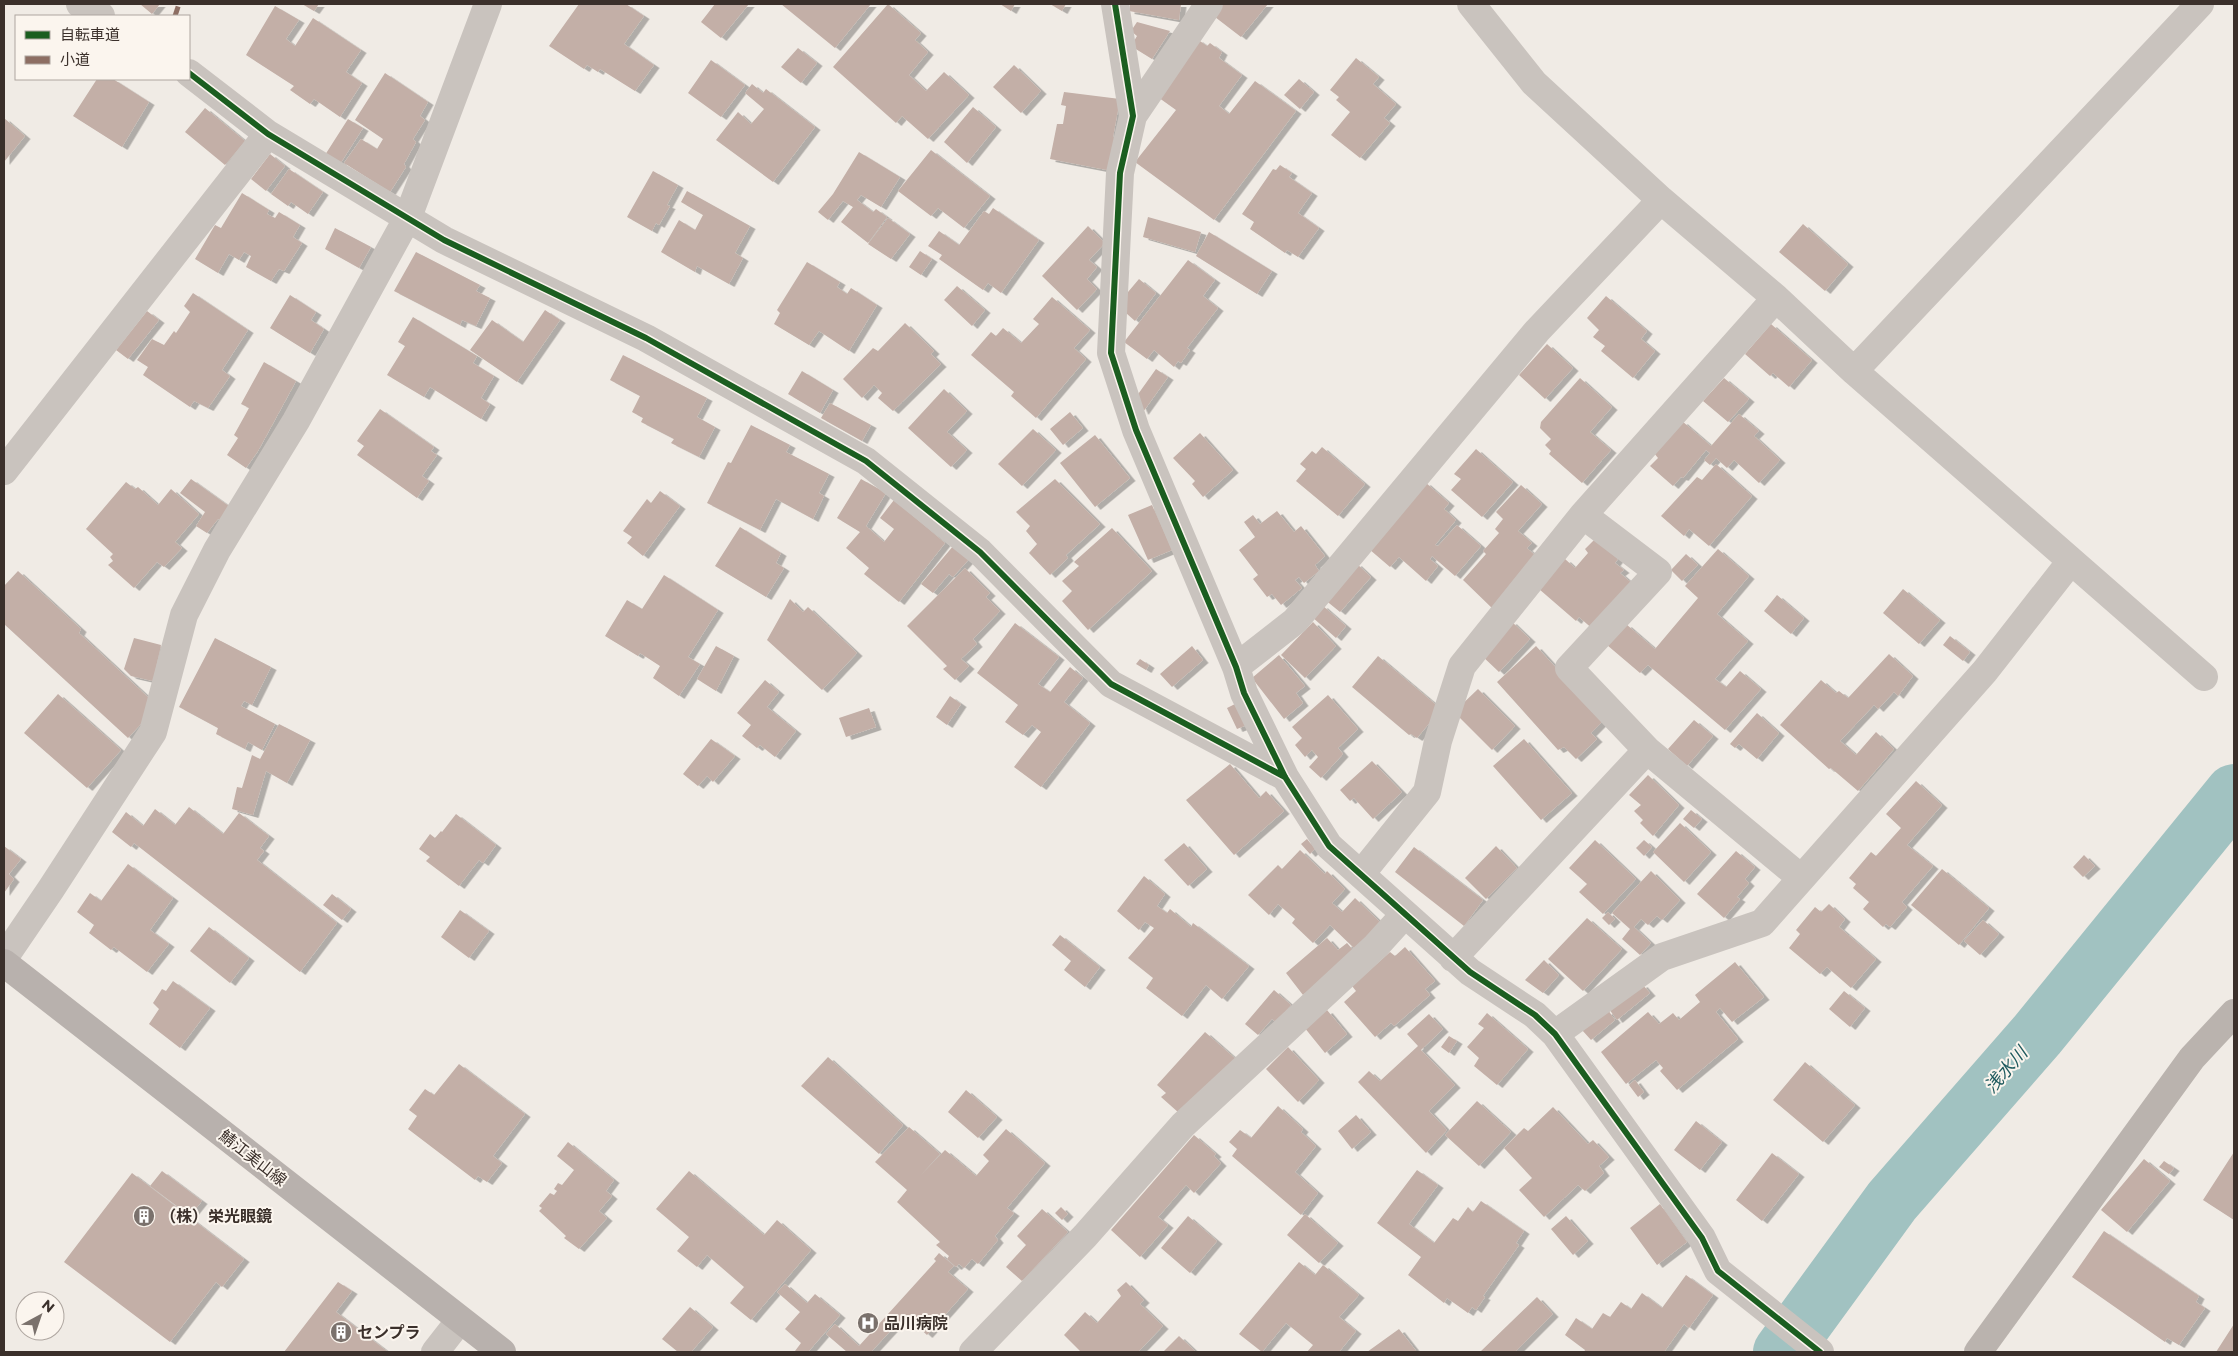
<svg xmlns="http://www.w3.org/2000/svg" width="2238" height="1356" font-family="Montserrat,'Noto Sans JP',sans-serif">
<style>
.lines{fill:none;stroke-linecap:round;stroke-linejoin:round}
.river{stroke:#a1c2c1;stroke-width:58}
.building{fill:#c3afa7;filter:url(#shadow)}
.street{stroke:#c9c3be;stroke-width:28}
.secondary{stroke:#bab3ae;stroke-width:28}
.primary{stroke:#b8b1ad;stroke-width:28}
.quiet{stroke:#8d6e63;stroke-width:5;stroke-dasharray:10 5;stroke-linecap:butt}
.cycleway-casing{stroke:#fbf5ee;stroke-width:9}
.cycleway{stroke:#1b5e20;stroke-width:6}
.labels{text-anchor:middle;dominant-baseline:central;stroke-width:4;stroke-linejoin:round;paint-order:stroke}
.street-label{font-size:16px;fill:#3b302b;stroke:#fbf5ee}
.poi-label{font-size:16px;font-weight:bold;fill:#3b302b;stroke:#fbf5ee;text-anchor:start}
.water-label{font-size:18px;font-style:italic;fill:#1f5a5e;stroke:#fbf5ee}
</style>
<defs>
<filter id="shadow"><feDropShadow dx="5.5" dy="3" stdDeviation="0" flood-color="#0004"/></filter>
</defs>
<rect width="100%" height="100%" fill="#f0ebe5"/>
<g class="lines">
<!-- river -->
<path class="river" d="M1782,1352L1892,1201L2037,1035L2234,793"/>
</g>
<!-- building -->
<path class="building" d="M140,4H160L152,14Z
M302,4H319L314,11Z
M579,4H626L644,16L624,44L654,65L635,91L600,69L598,72L587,65L584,69L549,46Z
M715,4H749L721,38L701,22Z
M781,4H871L835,48Z
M888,4L921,33L915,40L928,52L909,75L926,91L944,72L969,95L928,139L902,116L896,123L833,67Z
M1000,4H1015L1011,11Z
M1050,4H1066L1062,11Z
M1130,4H1181L1179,20L1129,11Z
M1220,4H1268L1241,37L1215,17Z
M275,6L299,20L286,39L295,46L313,18L361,50L346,72L362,83L340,117L314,99L310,104L290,90L294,86L246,55Z
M1137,22L1170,31L1152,59L1131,46L1137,36L1131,31Z
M1197,39L1207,46L1210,43L1222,52L1219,58L1242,75L1219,106L1229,114L1255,81L1296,111L1214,220L1135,162L1176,110L1155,95Z
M798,48L817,63L801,83L781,67Z
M1356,58L1379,77L1373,84L1396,104L1384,118L1390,123L1360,158L1331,135L1350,112L1336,100L1339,97L1330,90Z
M711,60L745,85L721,117L688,93Z
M1014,65L1041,91L1021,113L993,87Z
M385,73L428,102L420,116L425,120L413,139L416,142L404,164L406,167L390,192L344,163L361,139L377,149L383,139L355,120Z
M97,79H113L149,102L122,147L73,116Z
M1299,79L1314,92L1300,109L1284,95Z
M752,84L763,93L766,89L815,127L773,182L716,140L738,112L751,124L764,109L745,93Z
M1064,92L1120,99L1113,137H1117L1107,170L1050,159L1057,124H1063L1066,106L1061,105Z
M973,107L996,127L967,163L944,142Z
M205,108L245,141L225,165L185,132Z
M4,118L25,136L4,162Z
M348,119L363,128L340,164L325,155Z
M931,150L990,196L964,228L938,208L931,216L898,191Z
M859,152L900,177L881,207L861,195L857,200L873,212L876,209L887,217L868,243L841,222L853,207L843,201L828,220L818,212L833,194Z
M270,154L285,166L266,191L251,179Z
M1280,165L1292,173L1289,177L1312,193L1298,213L1319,228L1298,257L1287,250L1285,253L1250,229L1254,222L1242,214L1273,169L1276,170Z
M289,169L323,192L308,214L291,202L288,206L271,194Z
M653,171L678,185L667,205L670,206L659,225L656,223L652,231L627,217Z
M687,191L750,226L735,253L743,258L729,284L697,266L695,272L661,252L679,220L695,230L703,215L681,202Z
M242,193L269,210L267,214L275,218L279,212L300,225L293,237L302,243L284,271L279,269L271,281L246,267L251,256L244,252L239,260L229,254L218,273L195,259L215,225L221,228Z
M993,208L1039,240L1001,293L988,283L983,290L939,259L942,255L928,246L939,231L959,245L984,211L989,214Z
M1148,217L1201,232L1195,252L1143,237Z
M888,218L910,234L891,259L868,244Z
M1803,224L1848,264L1825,291L1779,252Z
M1088,226L1105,243L1089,260L1097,267L1087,279L1097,289L1077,310L1042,276Z
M335,228L371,247L359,268L325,249Z
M1209,232L1272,271L1257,294L1196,256Z
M920,251L932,259L921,275L909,267Z
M416,252L480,285L476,291L490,298L476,326L462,320L460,325L394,291Z
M1188,260L1215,280L1203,296L1218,308L1187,348L1190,350L1181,363L1178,361L1174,367L1154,350L1147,359L1124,342Z
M807,262L840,282L837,287L847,294L851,288L877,305L849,351L819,331L809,345L774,324L780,313L777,310Z
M1139,279L1156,293L1135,321L1117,305Z
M957,286L985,310L972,326L944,300Z
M193,293L248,330L222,370L230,376L208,408L194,401L190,407L143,375L148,367L137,360L152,339L164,345L174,331L176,333L190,312L184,306Z
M290,295L316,312L311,320L324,329L310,353L270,328Z
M1606,296L1647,331L1641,339L1655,351L1633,378L1601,351L1605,346L1593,337L1599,330L1587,318Z
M1052,297L1090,330L1074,348L1086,359L1036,418L1011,396L1014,392L971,355L991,332L996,336L1003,328L1021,343L1039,324L1033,319Z
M545,310L560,320L517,382L470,350L492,320L523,342Z
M147,311L159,320L128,359L116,350Z
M413,317L477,356L473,363L494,376L481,398L490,404L481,419L430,387L424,397L387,375L405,346L398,342Z
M905,323L934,351L931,354L941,364L893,411L878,398L882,393L874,385L862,398L843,379L873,348L878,351Z
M1771,324L1812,360L1789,387L1773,373L1770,376L1745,354Z
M1547,344L1573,368L1545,399L1519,375Z
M623,355L707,398L697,417L715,427L699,457L671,443L674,439L641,422L643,418L632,412L640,396L610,380Z
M264,362L296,381L258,451L246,468L227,455L238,438L234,435L249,408L241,404Z
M1156,369L1168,377L1143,412L1136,397Z
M802,371L833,390L820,413L788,394Z
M1580,378L1612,407L1590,432L1611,450L1582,483L1549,454L1551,451L1545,445L1551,439L1540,428L1541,422Z
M1724,378L1749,399L1728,422L1703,401Z
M944,389L967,411L947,432L967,450L951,467L908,428Z
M830,403L871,425L862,441L821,418Z
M380,409L434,447L431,451L437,455L422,476L429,481L417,498L357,455L364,446L357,441Z
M1070,412L1083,428L1063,445L1050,429Z
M1739,414L1759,431L1754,436L1780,460L1759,483L1734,460L1727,468L1716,458L1710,465L1704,460L1710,453L1706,450L1683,478L1681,477L1673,486L1650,466L1658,458L1654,453L1682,421L1711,446Z
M751,425L790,445L786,452L829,474L819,493L824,496L813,519L776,499L760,530L707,503L728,462L731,463Z
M1033,429L1056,450L1022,486L998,464Z
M1200,433L1233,470L1203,497L1192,484L1195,481L1173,458Z
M1095,435L1130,478L1095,507L1060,463Z
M1322,447L1365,484L1338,516L1296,481L1306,469L1300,464L1312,451L1316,454Z
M1476,449L1513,482L1482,517L1451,490L1461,479L1454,474Z
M1716,464L1752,496L1709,546L1689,529L1684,536L1661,516L1697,477L1702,480Z
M191,479L230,507L222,521L218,519L207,533L196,526L205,512L180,493Z
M861,479L886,493L866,526L884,542L894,529L880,518L894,500L945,543L899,602L864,574L869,568L846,548L860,532L837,518Z
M1055,479L1100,524L1066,555L1068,558L1050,575L1029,553L1037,544L1026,531L1030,526L1016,512Z
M126,482L135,489L138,487L158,505L171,489L199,514L175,542L182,548L164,567L157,562L134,588L108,565L113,561L110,557L113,554L86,529Z
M1425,482L1449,503L1444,509L1456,520L1435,545L1438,546L1457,525L1481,546L1455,576L1432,556L1430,559L1438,566L1426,581L1399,557L1390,567L1369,549Z
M1521,485L1542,504L1518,531L1532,543L1527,548L1539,559L1494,610L1463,580L1486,554L1483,551L1499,533L1495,529L1503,519L1496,512Z
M660,491L680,506L643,556L627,543L632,537L623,531L647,499L651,503Z
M1152,505L1172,550L1148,560L1128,515Z
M1277,511L1294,532L1301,526L1325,556L1315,565L1319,571L1304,583L1299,577L1295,580L1302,588L1281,605L1272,594L1267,597L1253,579L1258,575L1239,550L1255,537L1244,522L1253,515L1260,524Z
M740,527L781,553L776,563L784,568L766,597L715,566Z
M1112,528L1152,571L1088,630L1062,601L1072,591L1062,581L1079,566L1074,562Z
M1595,539L1618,559L1615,563L1624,570L1620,573L1635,586L1595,631L1579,617L1576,621L1539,589L1565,559L1575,568L1588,553L1585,549Z
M954,545L970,558L953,577L949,574L933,593L921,584Z
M1718,549L1749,576L1717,614L1748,641L1715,679L1726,687L1740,671L1761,689L1725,730L1648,665L1640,673L1607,645L1626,624L1655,649L1698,598L1685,586Z
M1686,554L1698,565L1682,581L1671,570Z
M1356,563L1371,577L1340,612L1324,599Z
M965,568L990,593L986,597L1000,611L973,639L977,644L961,659L969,666L955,680L943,669L947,666L907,626Z
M18,571L81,629L79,633L151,700V713L128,738L4,624V586Z
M664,575L718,610L688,657L700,664L679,696L653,678L660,666L640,653L638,656L605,636L627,600L642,609Z
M1903,589L1940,620L1919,644L1883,613Z
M1777,595L1804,618L1791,634L1764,611Z
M790,599L803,612L808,607L857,653L822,690L767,640Z
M1322,605L1346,626L1336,638L1312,617Z
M1511,621L1530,639L1499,672L1480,654Z
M1313,622L1336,646L1305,678L1281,655Z
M1015,623L1059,657L1038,684L1050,692L1070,667L1083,678L1064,702L1090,723L1041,787L1014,767L1041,732L1032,725L1023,735L1005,722L1018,705L977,673Z
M1950,636L1970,652L1963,661L1943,645Z
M134,638L161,645L153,681L131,676L124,669Z
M215,638L271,667L252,705L244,701L241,706L275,724L262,750L248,742L245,749L216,734L218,728L179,707Z
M716,646L734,656L716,691L697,679Z
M1192,646L1203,660L1172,687L1160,674Z
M1536,646L1604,720L1591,733L1597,739L1576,759L1564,747L1558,750L1497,682Z
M1889,654L1913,676L1898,696L1894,692L1878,709L1874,705L1840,741L1856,755L1876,732L1894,749L1858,791L1831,768L1829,769L1780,725L1821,680L1836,693L1839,691L1848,698Z
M1279,655L1305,686L1296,693L1303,703L1284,719L1252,678Z
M1378,656L1441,709L1417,738L1411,734L1409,735L1352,687Z
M1140,659L1149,665L1146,670L1136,664Z
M765,680L779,692L767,707L796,731L775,757L760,745L757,748L742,736L751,725L737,713Z
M1478,689L1515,726L1492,750L1454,712Z
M58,694L121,750L87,788L24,733Z
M1328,695L1358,729L1338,748L1343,754L1321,778L1309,767L1318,757L1312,750L1305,757L1295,745L1302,738L1292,727Z
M950,696L961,704L947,725L936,717Z
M1237,703L1247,725L1237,729L1227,708Z
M869,708L876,727L846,737L839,718Z
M1757,713L1779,733L1757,759L1739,744L1735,748L1730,744Z
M1694,720L1713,736L1687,766L1668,749Z
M279,724L310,740L287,783L266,771L253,815L232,809L237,787L242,788L252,755L260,759Z
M711,739L735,756L713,782L707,776L698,786L683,774Z
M1524,739L1572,793L1541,820L1493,766Z
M1372,761L1402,792L1373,819L1354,798L1350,801L1340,790Z
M1230,764L1259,798L1266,791L1284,811L1234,855L1186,800Z
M1648,775L1679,805L1653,836L1640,823L1643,820L1634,811L1641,805L1629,795Z
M1916,781L1942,805L1907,845L1933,866L1902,902L1907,907L1890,927L1886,924L1883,927L1863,909L1869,902L1853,888L1856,884L1849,878L1871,852L1876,856L1901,828L1886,814Z
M189,807L223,834L239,813L269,836L260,848L264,851L257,860L337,923L300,972L134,843L131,847L112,832L126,812L143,826L155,809L175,825Z
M1691,810L1702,819L1694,828L1683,819Z
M456,814L496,845L483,863L479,860L459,886L426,861L430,857L419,849L430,834L435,838L441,831L442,832Z
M1680,823L1711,852L1684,882L1653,852Z
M1307,839L1315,849L1310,854L1301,844Z
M1595,840L1636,879L1603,914L1579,892L1587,884L1569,868Z
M1644,840L1652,847L1644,856L1636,848Z
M1184,843L1207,869L1188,886L1164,860Z
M4,846L21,859L9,874L14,879L4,893Z
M1496,846L1517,868L1486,899L1465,878Z
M1414,847L1483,900L1464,926L1395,872Z
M1300,850L1325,874L1327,871L1345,889L1332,903L1342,912L1355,898L1382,924L1357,951L1330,925L1313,943L1292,923L1295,919L1278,904L1269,915L1248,895L1278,865L1282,869Z
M1736,851L1755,867L1745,879L1749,883L1737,897L1740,899L1724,918L1697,894Z
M2084,855L2095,866L2083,877L2073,867Z
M128,864L173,898L150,930L169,944L147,972L114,947L111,950L89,933L94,925L77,912L90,893L101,901Z
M1942,869L1989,908L1959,945L1911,905Z
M1651,871L1680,900L1662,920L1657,916L1648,925L1641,919L1634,927L1651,943L1640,955L1622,939L1630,929L1612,913Z
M1144,876L1165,894L1157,906L1167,913L1170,909L1191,927L1193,923L1249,966L1222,999L1206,985L1182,1016L1146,988L1153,978L1128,958L1154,928L1145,922L1139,930L1117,911Z
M332,894L351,909L342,920L323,905Z
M1829,904L1845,919L1839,927L1876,959L1851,988L1827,967L1820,974L1789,948L1800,934L1796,930L1815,907L1821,912Z
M460,910L489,931L469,958L441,937Z
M1608,912L1615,919L1609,925L1602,918Z
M1587,918L1622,949L1583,991L1548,959Z
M1983,920L1999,934L1980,955L1964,941Z
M209,927L249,958L230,983L190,951Z
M1060,935L1100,967L1085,987L1064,970L1071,961L1052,945Z
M1327,938L1338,950L1347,943L1354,951L1303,995L1286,973Z
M1405,947L1435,981L1425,989L1430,995L1394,1026L1391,1023L1375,1037L1344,1002L1356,991L1352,986L1390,952L1395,956Z
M1544,960L1559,975L1543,993L1525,980Z
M1735,962L1764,997L1732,1022L1720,1008L1716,1012L1738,1039L1677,1090L1660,1071L1663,1068L1656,1060L1626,1084L1601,1052L1648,1012L1659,1024L1673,1013L1679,1020L1700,1002L1695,995Z
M173,981L210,1008L180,1048L149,1024L159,1009L153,1003L162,989L166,991Z
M1642,984L1650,993L1617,1020L1609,1009Z
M1274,990L1291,1005L1276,1022L1272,1019L1258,1035L1245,1024Z
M1844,991L1865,1008L1850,1027L1829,1009Z
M1327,1010L1347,1034L1325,1053L1304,1027Z
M1608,1010L1615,1020L1591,1040L1582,1030Z
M1487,1013L1528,1049L1497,1085L1474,1066L1479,1058L1467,1047L1484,1028L1478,1024Z
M1429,1014L1443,1029L1421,1050L1455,1085L1429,1111L1447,1130L1426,1153L1358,1082L1369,1071L1380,1081L1418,1046L1407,1034Z
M1205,1032L1238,1061L1179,1113L1161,1097L1166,1093L1157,1085Z
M1449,1036L1457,1041L1449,1053L1441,1047Z
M1288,1047L1319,1080L1298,1102L1266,1069Z
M828,1057L903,1125L879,1154L801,1086Z
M1805,1062L1855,1105L1823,1142L1773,1100Z
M459,1064L525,1114L493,1156L502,1163L487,1182L478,1176L475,1180L408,1129L417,1116L409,1110L425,1089L434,1095Z
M1635,1080L1644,1092L1638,1097L1629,1085Z
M966,1090L997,1117L978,1138L948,1112Z
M1477,1101L1511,1132L1479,1166L1445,1135Z
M1278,1106L1303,1129L1301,1132L1316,1146L1295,1172L1318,1193L1301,1215L1232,1156L1237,1149L1229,1142L1240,1130L1251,1138Z
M1553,1107L1588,1144L1593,1140L1609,1157L1599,1166L1604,1173L1585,1191L1578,1185L1544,1217L1519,1190L1532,1178L1504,1148L1524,1128L1528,1131Z
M1356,1115L1371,1132L1352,1149L1338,1131Z
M1696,1121L1722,1142L1700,1170L1674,1150Z
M909,1127L940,1154L920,1176L945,1150L976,1176L989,1161L983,1155L1006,1129L1045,1163L1007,1208L1014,1213L995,1236L998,1240L978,1264L972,1259L964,1268L959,1264L956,1267L947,1259L949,1256L936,1245L940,1242L897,1202L907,1190L875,1162Z
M1194,1135L1216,1154L1214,1156L1221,1163L1194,1193L1186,1185L1158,1217L1168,1225L1140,1257L1111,1230Z
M568,1142L614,1180L606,1191L612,1196L599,1211L607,1218L579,1249L564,1238L566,1236L539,1211L542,1208L539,1206L550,1193L554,1195L557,1191L554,1189L558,1183L562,1185L574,1170L557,1156Z
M2234,1152V1220L2203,1200Z
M1772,1153L1799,1174L1762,1221L1736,1200Z
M2144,1159L2170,1181L2127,1232L2101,1210Z
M2164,1161L2174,1168L2169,1174L2159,1167Z
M1417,1170L1438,1185L1409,1224L1434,1243L1453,1218L1458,1221L1468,1207L1473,1212L1481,1201L1524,1231L1516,1243L1519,1245L1483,1296L1485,1297L1476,1310L1472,1307L1468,1313L1447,1298L1444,1303L1408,1275L1421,1257L1377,1223Z
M162,1171L202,1201L190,1216L150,1186Z
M689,1171L764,1235L777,1220L811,1250L751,1320L730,1303L744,1287L707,1255L697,1267L677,1251L689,1237L656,1209Z
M132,1173L244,1259L222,1287L216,1282L170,1342L64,1262Z
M1660,1204L1687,1242L1657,1265L1630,1228Z
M1061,1207L1068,1214L1062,1220L1055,1213Z
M1042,1209L1068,1232L1022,1281L1006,1267L1026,1245L1017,1236Z
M1305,1214L1338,1243L1319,1263L1287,1235Z
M1188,1216L1217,1241L1190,1273L1161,1248Z
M1566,1216L1588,1241L1573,1255L1551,1229Z
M2104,1231L2199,1296L2196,1302L2205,1308L2179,1345L2167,1338L2165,1342L2072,1277Z
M939,1253L954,1266L948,1272L968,1289L927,1335L905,1315L871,1352H847L826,1334L835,1324L859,1346L936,1261L934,1259Z
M1299,1262L1315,1275L1323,1265L1359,1295L1339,1317L1356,1331L1339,1352H1307L1313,1345L1286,1323L1262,1352L1239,1334Z
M1686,1275L1713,1295L1689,1328L1684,1324L1664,1352H1584L1585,1350L1565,1335L1576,1318L1592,1329L1603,1313L1610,1317L1621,1302L1631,1309L1642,1293L1662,1308Z
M338,1282L352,1291L336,1312L388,1352H284Z
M1126,1282L1144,1300L1140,1304L1163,1326L1138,1352H1081L1064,1335L1085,1312L1097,1323L1121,1296L1117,1290Z
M785,1284L807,1303L815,1294L840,1315L808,1352L795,1351L801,1343L785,1329L800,1312L777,1292Z
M1537,1297L1553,1314L1515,1352H1480Z
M690,1307L713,1327L691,1352H678L662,1339Z
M2234,1324V1352H2216Z
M1399,1329L1417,1352H1367Z
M1179,1336L1196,1352H1163Z"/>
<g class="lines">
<!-- street -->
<path class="street" d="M80,4L101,16
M1115,4L1133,116L1120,173L1111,353L1136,430L1236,667L1244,693L1285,777L1329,846L1470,972L1535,1015L1555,1034L1702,1238L1718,1271L1820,1352
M1471,4L1534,83L1661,200L1776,298L1854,371L2204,677
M189,73L268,134L444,240L646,338L866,461L980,552L1111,684L1285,777
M1133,116L1209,4
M1854,371L2200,4
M4,471L268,134
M1583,515L1658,572L1569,668L1647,750L1801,878
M1236,667L1295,621L1537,331L1661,200
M1361,874L1427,792L1438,741L1462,666L1583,515L1776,298
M4,958L51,889L153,732L184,615L217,550L296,421L408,217L488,4
M1453,958L1647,750
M1555,1034L1662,957L1762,923L1985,671L2071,561
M435,1352L460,1320
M973,1352L1085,1236L1183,1125L1376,946L1405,914"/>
<!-- secondary -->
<path class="secondary" d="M1978,1352L2192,1058L2234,1013"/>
<!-- primary -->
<path class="primary" d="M4,963L502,1352"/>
<!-- quiet -->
<path class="quiet" d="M175,16L179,4"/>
<!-- cycleway casing -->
<g class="cycleway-casing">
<path id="cycleway" d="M1115,4L1133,116L1120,173L1111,353L1136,430L1236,667L1244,693L1285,777L1329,846L1470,972L1535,1015L1555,1034L1702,1238L1718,1271L1820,1352
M189,73L268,134L444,240L646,338L866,461L980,552L1111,684L1285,777"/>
</g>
<!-- cycleway -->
<use href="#cycleway" class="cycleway"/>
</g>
<!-- icons -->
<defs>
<g id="building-disc" transform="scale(1.125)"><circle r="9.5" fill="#7a716c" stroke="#fbf5ee"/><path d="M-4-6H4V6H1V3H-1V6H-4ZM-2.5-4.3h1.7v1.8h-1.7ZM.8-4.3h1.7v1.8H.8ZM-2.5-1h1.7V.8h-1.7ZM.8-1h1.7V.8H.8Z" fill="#fff"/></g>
<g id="hospital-disc" transform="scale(1.125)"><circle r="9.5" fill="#7a716c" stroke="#fbf5ee"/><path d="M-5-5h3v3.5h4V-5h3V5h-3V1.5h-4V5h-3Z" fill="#fff"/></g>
</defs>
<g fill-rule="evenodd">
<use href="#building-disc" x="144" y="1216"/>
<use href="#hospital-disc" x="868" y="1323"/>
<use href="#building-disc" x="341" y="1332"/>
</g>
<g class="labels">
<!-- street labels -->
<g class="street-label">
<text transform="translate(253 1158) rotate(38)">鯖江美山線</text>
</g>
<!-- poi labels -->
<g class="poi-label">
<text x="160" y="1216">（株）栄光眼鏡</text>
<text x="884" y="1323">品川病院</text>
<text x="357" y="1332">センプラ</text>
</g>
<!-- water labels -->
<g class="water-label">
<text transform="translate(2006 1070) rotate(-49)">浅水川</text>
</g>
</g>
<!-- border -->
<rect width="2238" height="1356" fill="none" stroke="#3b302b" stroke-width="10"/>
<!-- legend -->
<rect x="15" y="15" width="175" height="65" fill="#fbf5ee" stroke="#aea6a0"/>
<rect x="25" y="31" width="25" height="8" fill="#1b5e20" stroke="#aea6a0"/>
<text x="60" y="40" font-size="15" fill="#3b302b">自転車道</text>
<rect x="25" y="56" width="25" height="8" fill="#8d6e63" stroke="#aea6a0"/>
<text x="60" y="65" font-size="15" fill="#3b302b">小道</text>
<!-- north arrow -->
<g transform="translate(40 1316) rotate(40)"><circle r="24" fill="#fbf5ee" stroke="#aea6a0"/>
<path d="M0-4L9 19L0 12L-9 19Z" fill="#7a716c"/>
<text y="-8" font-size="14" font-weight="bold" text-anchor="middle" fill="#3b302b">N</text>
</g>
</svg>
